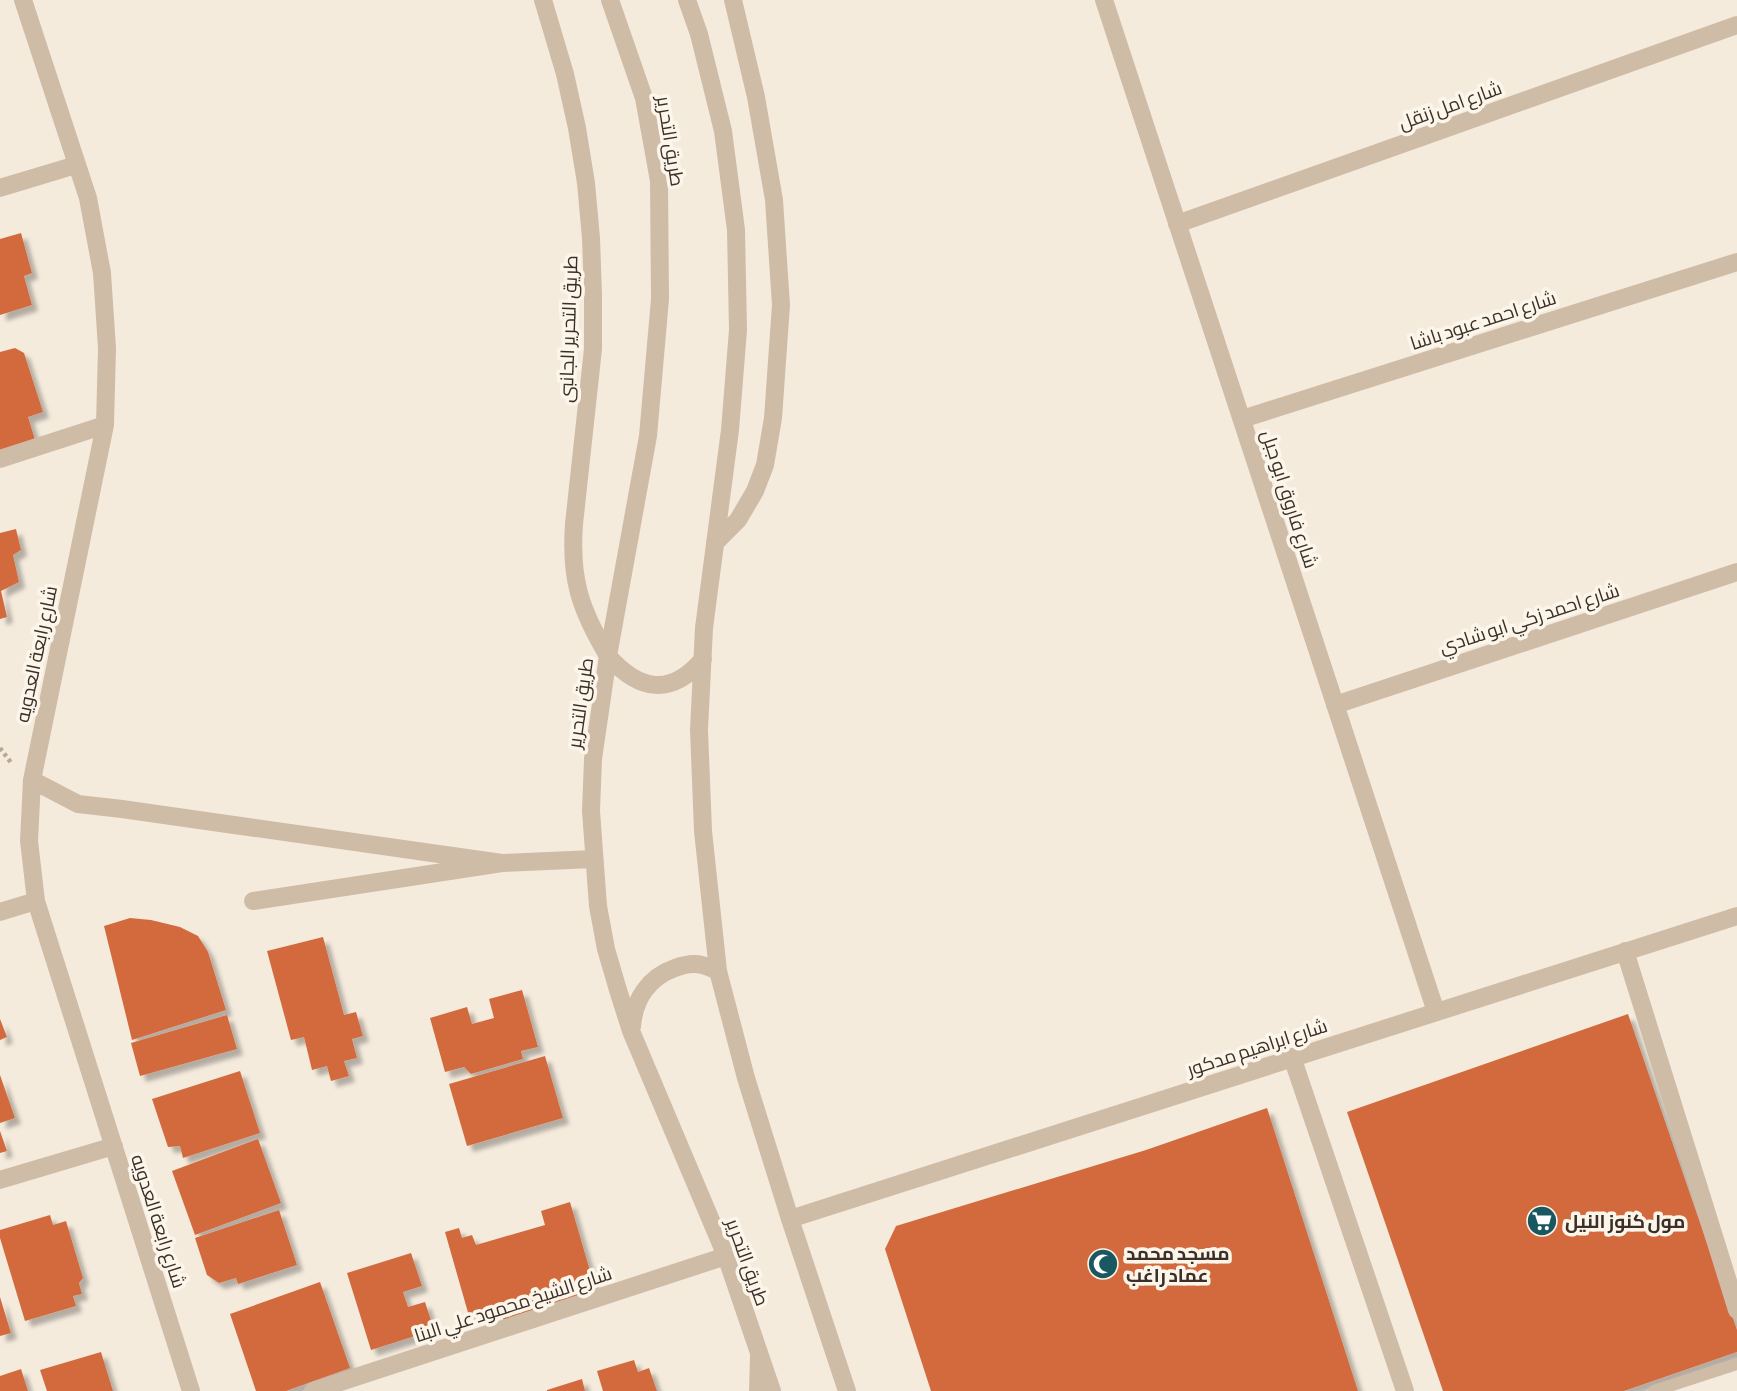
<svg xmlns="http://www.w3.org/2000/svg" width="1737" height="1391" font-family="'Asap Condensed',Cairo,sans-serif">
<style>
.building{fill:#d26b3e;filter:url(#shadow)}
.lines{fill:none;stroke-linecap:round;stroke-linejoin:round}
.path{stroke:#bba691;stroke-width:4.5;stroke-dasharray:3.5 3.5;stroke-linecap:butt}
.service{stroke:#cfbca7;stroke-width:12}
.minor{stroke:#cfbca7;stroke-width:18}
.tertiary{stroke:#cfbca7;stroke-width:18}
.labels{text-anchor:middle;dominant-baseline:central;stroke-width:7;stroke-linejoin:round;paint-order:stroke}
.street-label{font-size:19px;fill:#3b2f28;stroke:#fcf5ea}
.poi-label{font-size:19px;font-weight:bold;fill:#3b2f28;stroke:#fcf5ea;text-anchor:start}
</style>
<defs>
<filter id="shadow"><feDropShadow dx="6" dy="6" stdDeviation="2" flood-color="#0004"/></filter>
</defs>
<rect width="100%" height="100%" fill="#f5ebdd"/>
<!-- building -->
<path class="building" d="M21,233L32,273L24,276L32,305L0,315V239Z
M15,348L24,353L43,412L28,417L36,443L0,455V352Z
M16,529L21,550L13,555L19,582L1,591L7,617L0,619V533Z
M130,918L151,920L180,927L198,936L208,952L226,1010L132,1040L104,926Z
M323,937L344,1015L356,1012L363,1036L352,1039L357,1058L344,1061L349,1076L331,1081L327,1066L312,1070L304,1037L291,1040L267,951Z
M522,990L538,1047L521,1051L523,1059L471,1074L464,1067L445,1072L430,1018L467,1007L472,1024L494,1018L489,999Z
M1628,1014L1737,1330V1352L1624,1391H1443L1347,1112Z
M227,1015L237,1049L140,1076L131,1043Z
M0,1019L7,1037L0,1040Z
M545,1056L563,1118L467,1146L449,1084Z
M240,1071L260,1133L183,1158L180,1146L168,1147L152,1099Z
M0,1075L15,1118L0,1123Z
M1267,1108L1358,1391H931L885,1249L896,1226L1146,1150Z
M0,1131L7,1151L0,1153Z
M258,1139L281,1203L195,1235L172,1171Z
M570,1202L597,1295L504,1322L500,1307L469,1316L445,1232L459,1228L462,1238L472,1235L476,1245L545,1225L541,1211Z
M279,1210L297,1265L238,1284L236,1278L219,1283L207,1275L195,1238Z
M50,1215L53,1225L66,1221L83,1278L79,1283L82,1294L73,1296L76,1306L25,1321L0,1238V1230Z
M411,1253L422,1286L403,1292L408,1307L425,1302L434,1330L371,1350L347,1273Z
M320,1282L350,1368L286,1391H256L230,1314Z
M0,1297L11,1333L0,1336Z
M101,1352L113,1391H47L40,1370Z
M634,1360L638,1372L649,1368L657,1391H603L597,1371Z
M21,1369L28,1391H0V1376Z
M582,1379L585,1391H547V1390Z"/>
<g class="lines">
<!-- path -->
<path class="path" d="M0,748L12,764"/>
<!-- service -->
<path class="service" d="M1654,1391L1737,1364"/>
<!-- minor -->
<path class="minor" d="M23,0L88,198L102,273L107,348L105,425L32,780L29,841L36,901L191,1391
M543,0L565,74L577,128L586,183L591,238L593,294V349L574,524C570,579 580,609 608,656
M1104,0L1436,1012
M0,188L76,165
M1177,224L1737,25
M1242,419L1737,262
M0,459L105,425
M715,543L738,520L755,491L765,465L773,418L781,305L774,200L756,97L733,0
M1335,705L1737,572
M32,780L78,804L122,809L502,863
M253,901L502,863L594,859
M0,912L36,901
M1625,951L1737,1310
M1292,1057L1405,1391
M0,1180L114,1146
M790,1219L1737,916
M313,1391L726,1256
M758,1391L759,1356"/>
<!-- tertiary -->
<path class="tertiary" d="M610,0L644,98L659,181L660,299L648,436L608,656L593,759L591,811L598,906L606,949L618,990L631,1031L726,1256L772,1391
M687,0L699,34L723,131L736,230L738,330L730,430L704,628L699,730L703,831L718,971L746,1078L790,1219L847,1391
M608,656C639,691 671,697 703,659
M632,1027C634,999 649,977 675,968C683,965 694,963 702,965C707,966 713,969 718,971"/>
</g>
<!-- icons -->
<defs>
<g id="supermarket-disc" transform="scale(1.575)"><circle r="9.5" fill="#195861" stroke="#fcf5ea"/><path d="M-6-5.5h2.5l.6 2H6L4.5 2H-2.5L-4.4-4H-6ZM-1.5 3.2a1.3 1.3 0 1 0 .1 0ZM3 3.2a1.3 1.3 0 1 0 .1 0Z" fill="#fff"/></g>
<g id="mosque-disc" transform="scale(1.575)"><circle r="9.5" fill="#195861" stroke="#fcf5ea"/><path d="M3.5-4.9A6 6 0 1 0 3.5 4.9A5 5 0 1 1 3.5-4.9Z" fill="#fff"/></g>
</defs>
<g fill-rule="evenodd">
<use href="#supermarket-disc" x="1542" y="1221"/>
<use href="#mosque-disc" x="1103" y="1264"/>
</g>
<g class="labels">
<!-- street labels -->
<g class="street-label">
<text transform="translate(1450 105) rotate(-20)">شارع امل زنقل</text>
<text transform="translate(671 141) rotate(81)">طريق التحرير</text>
<text transform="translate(1483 320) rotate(-18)">شارع احمد عبود باشا</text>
<text transform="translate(568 329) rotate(-88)">طريق التحرير الجانبى</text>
<text transform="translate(1290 499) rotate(72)">شارع فاروق ابو جبل</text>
<text transform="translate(1529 618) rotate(-18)">شارع احمد زكي ابو شادي</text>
<text transform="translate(36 654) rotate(-78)">شارع رابعة العدويه</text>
<text transform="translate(580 703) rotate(-82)">طريق التحرير</text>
<text transform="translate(1257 1047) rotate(-18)">شارع ابراهيم مدكور</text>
<text transform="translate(159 1221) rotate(72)">شارع رابعة العدويه</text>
<text transform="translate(748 1262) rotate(70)">طريق التحرير</text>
<text transform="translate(513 1304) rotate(-18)">شارع الشيخ محمود علي البنا</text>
</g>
<!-- poi labels -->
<g class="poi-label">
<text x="1565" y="1221">مول كنوز النيل</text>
<text x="1126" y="1253">مسجد محمد<tspan x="1126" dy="22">عماد راغب</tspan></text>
</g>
</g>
</svg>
